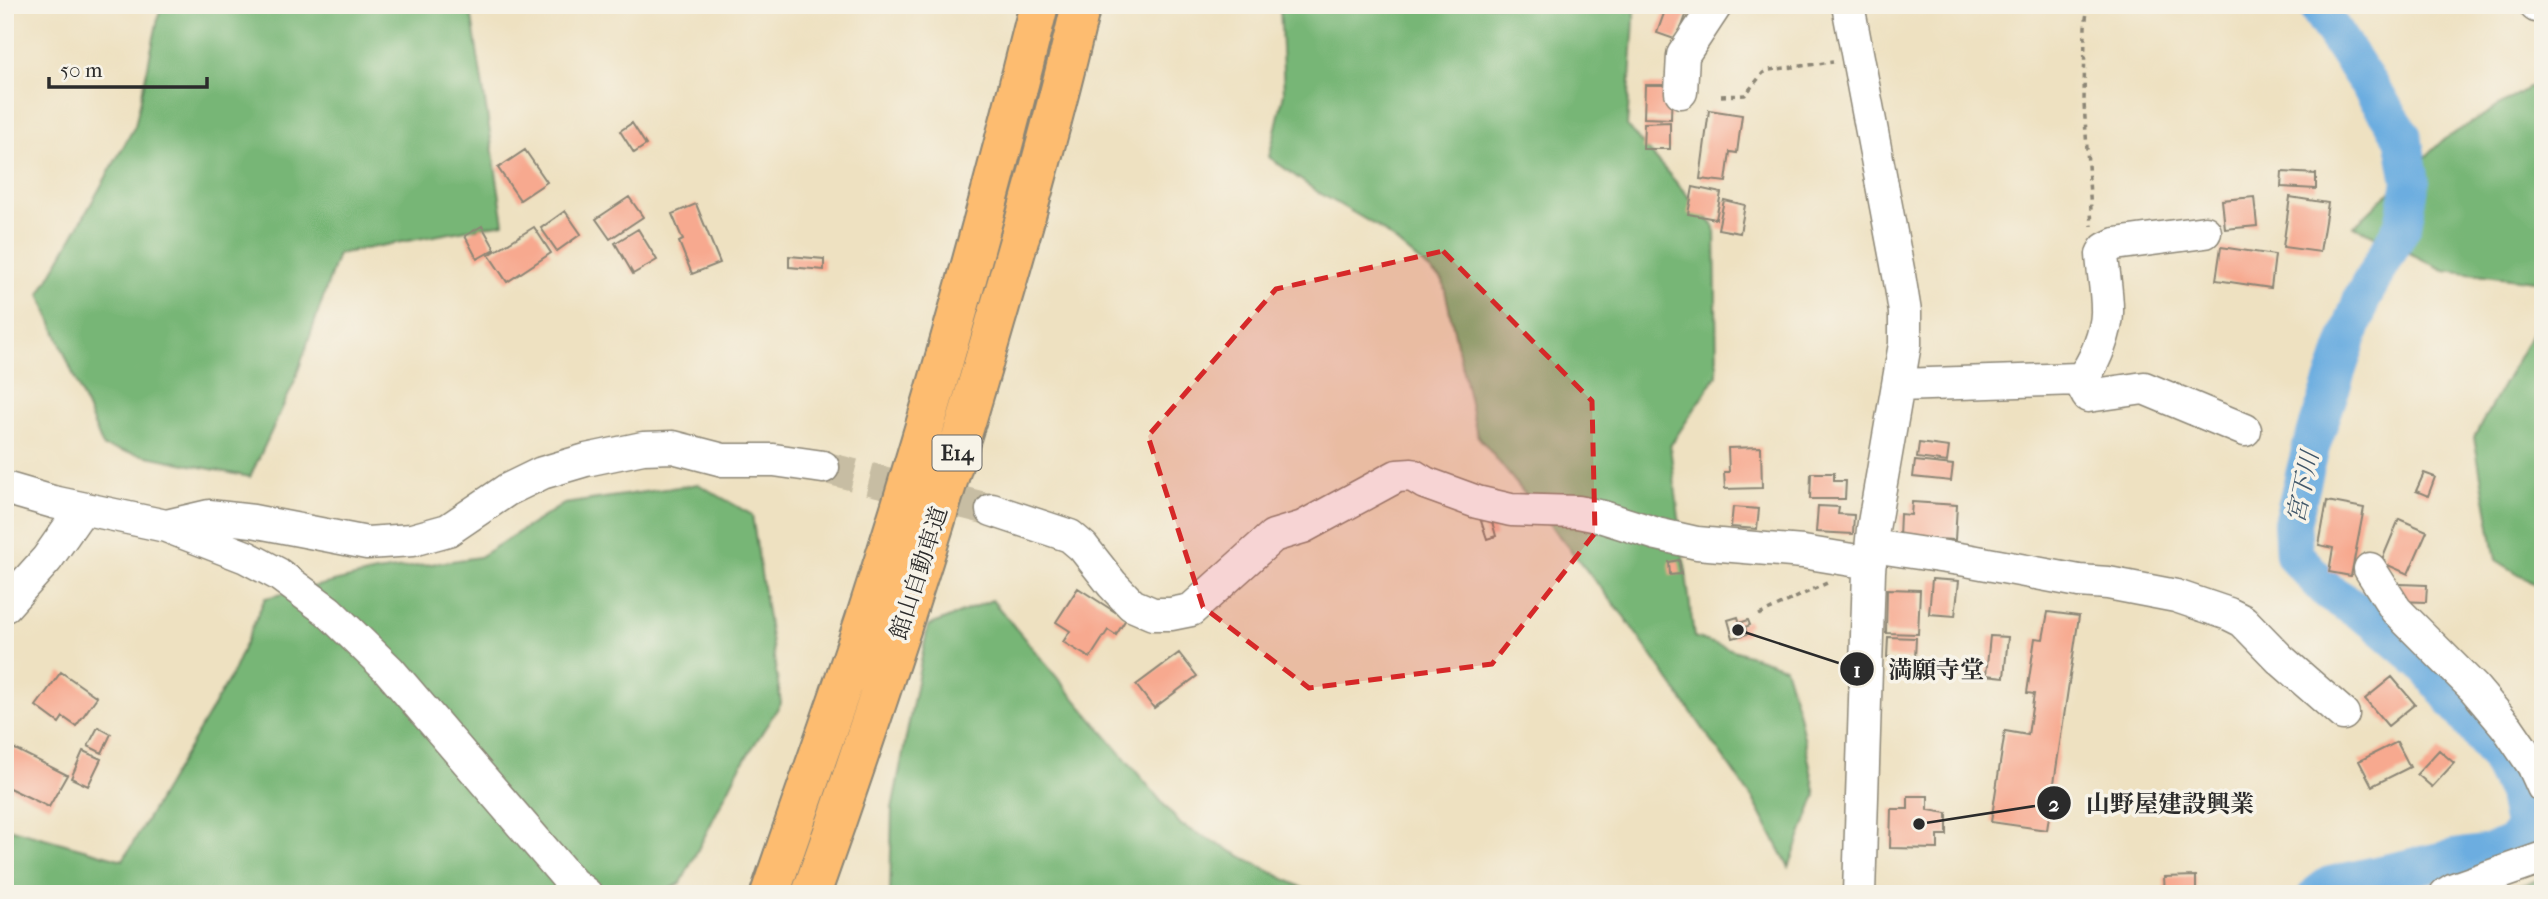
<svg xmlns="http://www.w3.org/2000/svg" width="2548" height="899" font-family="'IM FELL French Canon','Noto Serif JP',serif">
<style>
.forest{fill:#77b676;stroke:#517050;stroke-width:2}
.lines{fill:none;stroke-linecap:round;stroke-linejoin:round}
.river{stroke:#6cade0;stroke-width:38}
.building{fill:#f7a98f}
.minor-tunnel{stroke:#c7bda3;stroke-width:32;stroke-dasharray:32 16;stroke-linecap:butt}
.minor-casing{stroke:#8c8676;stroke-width:35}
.highway-casing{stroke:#8c8676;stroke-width:42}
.path{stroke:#8c8676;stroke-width:3.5;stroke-dasharray:5 5;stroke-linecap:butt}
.minor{stroke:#fff;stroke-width:32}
.highway{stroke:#fdbc70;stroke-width:38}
.marked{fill:#d62828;fill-opacity:0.2;stroke:#d62828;stroke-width:5;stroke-dasharray:14 9;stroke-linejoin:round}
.labels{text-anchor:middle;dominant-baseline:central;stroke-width:7;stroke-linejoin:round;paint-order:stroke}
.shield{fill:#f7f3e8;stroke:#686764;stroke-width:2}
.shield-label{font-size:21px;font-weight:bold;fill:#2b2b2b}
.street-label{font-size:23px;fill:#2b2b2b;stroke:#f7f3e8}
.water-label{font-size:24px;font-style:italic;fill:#42586a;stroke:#f7f3e8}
.leader{fill:none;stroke:#2b2b2b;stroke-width:2.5}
.callout-dot{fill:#2b2b2b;stroke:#f7f3e8;stroke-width:2.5}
.mark-label{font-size:21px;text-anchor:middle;font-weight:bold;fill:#fff}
.callout-label{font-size:24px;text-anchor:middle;font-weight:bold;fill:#2b2b2b;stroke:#f7f3e8;stroke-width:7;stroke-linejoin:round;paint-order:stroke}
</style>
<rect width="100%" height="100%" fill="#f7f3e8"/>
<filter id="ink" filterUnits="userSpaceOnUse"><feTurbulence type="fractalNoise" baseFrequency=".0143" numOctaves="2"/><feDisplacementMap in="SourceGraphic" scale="14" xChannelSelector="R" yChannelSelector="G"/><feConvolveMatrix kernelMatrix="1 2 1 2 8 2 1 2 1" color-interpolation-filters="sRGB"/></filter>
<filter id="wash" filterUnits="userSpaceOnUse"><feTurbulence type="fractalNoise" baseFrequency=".00686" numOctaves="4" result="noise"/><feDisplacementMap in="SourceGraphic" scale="28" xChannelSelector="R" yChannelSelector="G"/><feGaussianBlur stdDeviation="1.57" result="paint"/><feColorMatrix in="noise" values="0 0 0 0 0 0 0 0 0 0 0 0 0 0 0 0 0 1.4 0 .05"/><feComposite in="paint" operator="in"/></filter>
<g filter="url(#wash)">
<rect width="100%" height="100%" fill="#eee1c1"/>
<!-- forest -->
<path class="forest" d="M161,5H470L504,223L338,254L294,383L250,477L103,447L40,294L135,126Z
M1280,5H1635L1627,126L1715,227L1717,375L1670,446L1694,637L1785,667L1799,714L1816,795L1789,867L1754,801L1623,615L1477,435L1443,281L1378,227L1316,191L1269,157L1284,93Z
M2543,79V282L2444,270L2354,226L2443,140Z
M2543,313V589L2496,560L2474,437Z
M698,484L752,515L781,703L738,770L681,883L657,894H5V827L123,860L232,674L265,598L376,572L479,557L564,504Z
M992,600L1181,825L1314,894H890L892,809L928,626Z
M2543,878V894H2496Z"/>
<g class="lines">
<!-- river -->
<path class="river" d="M2316,5L2403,137L2411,182L2403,225L2362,298L2311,447L2292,523L2294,555L2329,592L2376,622L2425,664L2498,757L2517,795L2524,829L2512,843L2490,853L2454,858L2330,885L2318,894"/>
</g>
<g id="blocks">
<!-- building -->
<path class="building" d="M1667,5L1689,7L1677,40L1657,33Z
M1645,85H1672L1671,119L1644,118Z
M1709,110L1742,115L1737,153L1730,152L1726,182L1700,179Z
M1670,122V149H1643L1644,123Z
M632,123L646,145L634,153L620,131Z
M525,150L547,182L520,200L498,168Z
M2282,172L2316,174V189L2281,187Z
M1693,187L1721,193L1716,219L1688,214Z
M629,197L643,217L610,239L596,219Z
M2254,197L2257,226L2225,229L2222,200Z
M2290,197L2328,203L2320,252L2283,247Z
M1724,200L1745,205L1740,233L1718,229Z
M696,204L720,263L692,274L679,242L683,240L672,214Z
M565,211L581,234L557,251L541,228Z
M482,226L495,249L477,259L465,236Z
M534,227L551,253L507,282L489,255Z
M638,229L657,260L633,274L615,243Z
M2221,247L2275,255L2271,288L2216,280Z
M789,256L824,259V270L789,267Z
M1919,443L1949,447L1947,462L1917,458Z
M1761,447L1762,488L1725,489L1724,472H1729L1728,448Z
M1915,461L1953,465L1951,481L1913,477Z
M1811,473H1834V481H1846L1845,499H1810Z
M2424,473L2435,477L2428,496L2416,491Z
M2327,501L2364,508L2351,576L2329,572L2333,548L2319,545Z
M1912,502L1957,505L1955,540L1899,537L1900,514L1911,515Z
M1818,506L1839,507L1838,514L1854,515L1853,534L1816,532Z
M1733,507L1759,509L1757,529L1731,527Z
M1491,518L1496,536L1487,539L1481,521Z
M2399,519L2427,531L2408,574L2381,562Z
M1679,560L1681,574L1670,575L1669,562Z
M1932,579L1959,581L1955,616L1929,614Z
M2400,584L2427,585L2426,602L2399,601Z
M1078,588L1126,619L1116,635L1108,630L1090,658L1063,642L1070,631L1056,622Z
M1887,589L1920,590L1918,634L1886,633Z
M2048,612L2079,616L2047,830L1991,822L2005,731L2028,735L2034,694L2027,693L2035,638L2043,639Z
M1738,617L1740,623L1748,620L1750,625L1745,627L1747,634L1733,638L1728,620Z
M1990,636L2008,637L2004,677L1986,675Z
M1888,637L1916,638L1915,659L1887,657Z
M1179,653L1197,676L1154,708L1136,685Z
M61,672L97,697L76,726L63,717L59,723L36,706Z
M2392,677L2415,704L2388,726L2365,699Z
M98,727L111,734L102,753L88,746Z
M2397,742L2410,767L2372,786L2359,761Z
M5,744L67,775L49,807L5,786Z
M2439,750L2454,763L2432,787L2417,774Z
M83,751L101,759L88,786L71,778Z
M1908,796H1928V810L1947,813V835H1938V849L1890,848L1891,809H1908Z
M2196,876V894H2165L2164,877Z"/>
</g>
</g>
<g filter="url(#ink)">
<use href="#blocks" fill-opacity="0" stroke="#8c8676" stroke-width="2"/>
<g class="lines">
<!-- minor-tunnel -->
<path class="minor-tunnel" d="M823,467L992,510"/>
<!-- minor casing -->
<g class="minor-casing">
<path id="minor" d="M1848,5L1899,275L1905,312V344L1873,529L1869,571L1859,894
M2536,5V6
M1681,92L1683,55L1716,5
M2079,379L2088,396L2144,388L2245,430
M1899,385L2079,379C2094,370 2108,327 2107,309C2107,291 2103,272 2102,254L2105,249L2115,244L2205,232
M5,488L53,502L166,526L246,557L278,574L328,611L389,670L572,883L586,894
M992,510L1070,536L1083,547L1112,584L1132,605L1153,614H1171L1191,610L1273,536L1303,527L1397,476L1412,475L1425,483L1477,502L1511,510L1578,512L1603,517L1657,534L1697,543L1803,552L1870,563
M166,526L209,516L253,521L367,543L412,540L448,530L507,490L542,473L586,460L643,448L673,447L723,460H774L823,467
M1872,546L1966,560L2079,581L2108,583L2176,596L2229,614L2243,621L2280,659L2343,714
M2370,569L2396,610L2474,688L2507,727L2533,765L2543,787
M5,606L47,559L82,509
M2446,894L2454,889L2543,858"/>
</g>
<!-- highway casing -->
<g class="highway-casing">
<path id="highway" d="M770,894C802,800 836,707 867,613C932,413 988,209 1039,5
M811,894C878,705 940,515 995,323C1026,218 1056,112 1081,5"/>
</g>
<!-- path -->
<path class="path" d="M2088,5L2085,26L2084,103L2092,226
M1721,96L1745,95L1763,73L1769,70L1833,62
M1759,615L1827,583"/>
<!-- minor -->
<use href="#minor" class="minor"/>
<!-- highway -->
<use href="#highway" class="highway"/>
</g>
</g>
<!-- marked area -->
<path class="marked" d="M1443,251L1592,401L1595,533L1492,664L1309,688L1203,607L1148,436L1276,289Z"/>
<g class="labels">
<!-- shield labels -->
<rect class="shield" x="932.5" y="435.5" width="49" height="35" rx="5"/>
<g class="shield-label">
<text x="957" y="453">E14</text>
</g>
<!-- street labels -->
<g class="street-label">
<text transform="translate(919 573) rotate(-72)">館山自動車道</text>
</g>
<!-- water labels -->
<g class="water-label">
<text transform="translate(2303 487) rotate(-78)">宮下川</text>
</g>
</g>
<!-- callouts -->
<path class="leader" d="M1738 630L1857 669M1919 824L2054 803"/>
<g class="callout-dot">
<circle cx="1738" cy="630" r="7"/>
<circle cx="1919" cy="824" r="7"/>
<circle cx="1857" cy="669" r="18"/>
<circle cx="2054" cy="803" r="18"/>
</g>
<g class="mark-label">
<text x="1857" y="677">1</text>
<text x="2054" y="811">2</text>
</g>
<g class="callout-label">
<text x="1936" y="678">満願寺堂</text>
<text x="2170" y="812">山野屋建設興業</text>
</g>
<!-- margin -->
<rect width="2548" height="899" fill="none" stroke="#f7f3e8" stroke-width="28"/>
<!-- scale -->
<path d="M49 77v10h158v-10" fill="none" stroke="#2b2b2b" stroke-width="3.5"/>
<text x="60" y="77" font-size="21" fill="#2b2b2b" stroke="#f7f3e8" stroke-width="5" paint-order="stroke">50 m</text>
</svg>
